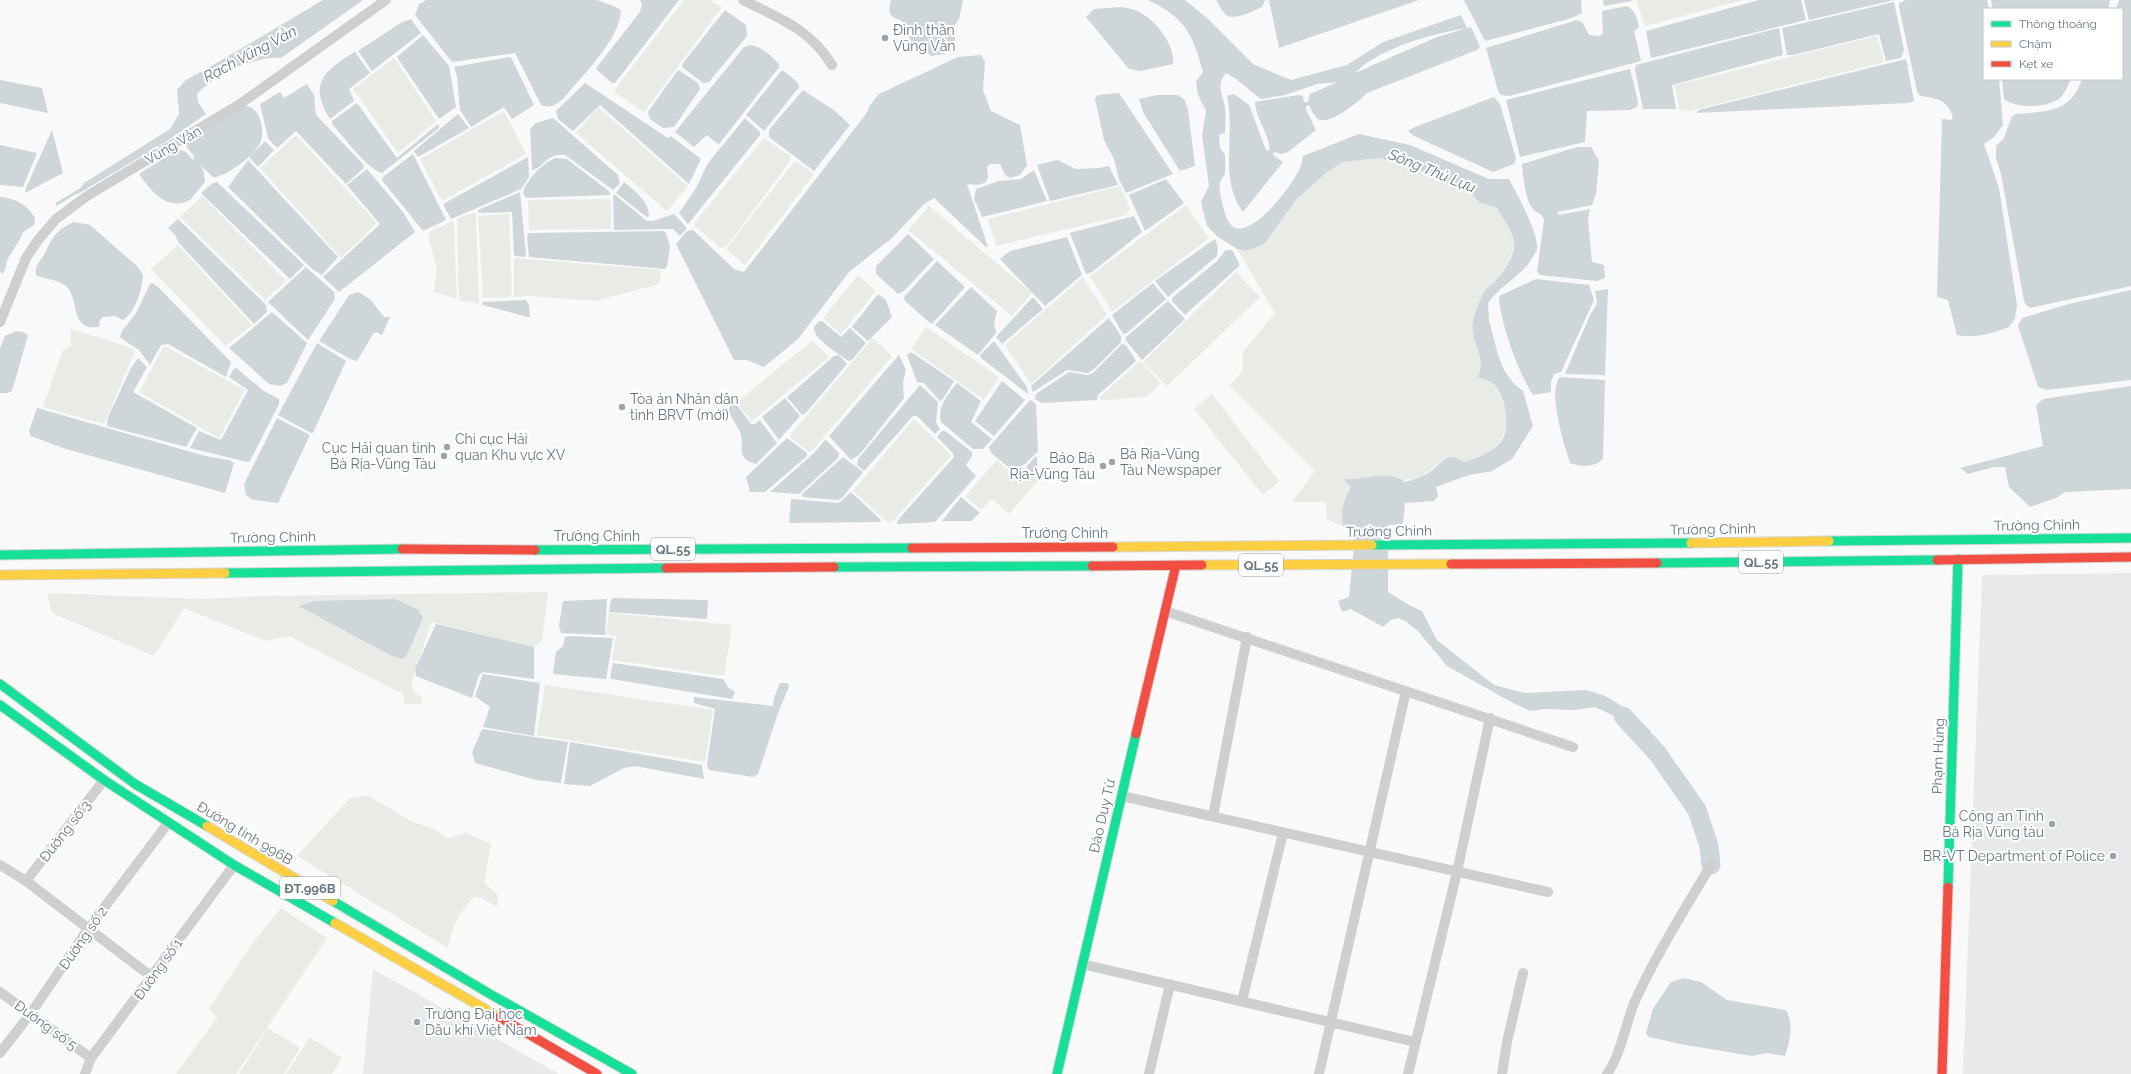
<svg xmlns="http://www.w3.org/2000/svg" width="2131" height="1074" font-family="Raleway,sans-serif">
<style>
.built{fill:#e8e9e9}
.green{fill:#e8ebe6}
.water{fill:#ced6d9}
.lines{fill:none;stroke-linecap:round;stroke-linejoin:round}
.stream{stroke:#ced6d9;stroke-width:3}
.river{stroke:#ced6d9;stroke-width:19}
.fast-casing{stroke:#d5d6d7;stroke-width:11}
.slow-casing{stroke:#d5d6d7;stroke-width:11}
.jam-casing{stroke:#d5d6d7;stroke-width:11}
.street{stroke:#cecfd0;stroke-width:10}
.fast{stroke:#16e098;stroke-width:9}
.slow{stroke:#ffcf43;stroke-width:9}
.jam{stroke:#f24e42;stroke-width:9}
.poi-dot{fill:#99a4ac;stroke:#fff;stroke-width:1.5}
.labels{text-anchor:middle;dominant-baseline:central;stroke-width:4;stroke-linejoin:round;paint-order:stroke}
.shield{fill:#fff;stroke:#939fa8;stroke-width:1}
.shield-label{font-size:13px;font-weight:bold;fill:#657683}
.poi-label{font-size:14px;fill:#657683;stroke:#fff;text-anchor:start}
.street-label{font-size:14px;fill:#657683;stroke:#fff}
.water-label{font-size:15px;font-style:italic;fill:#60757c;stroke:#fff}
</style>
<rect width="100%" height="100%" fill="#f9f9f9"/>
<!-- built -->
<path class="built" d="M2131,573V1074H1963L1982,575Z
M373,969L559,1074H363Z"/>
<!-- green -->
<path class="green" d="M684,0H709L722,7L644,112L614,92L615,89Z
M1636,0H1743L1645,26Z
M1877,36L1884,62L1689,111L1679,109L1675,85Z
M394,58L436,121L398,153L353,89Z
M598,107L688,186L667,211L576,133Z
M504,111L526,154L442,201L420,159Z
M296,135L377,223L341,258L260,168Z
M764,138L790,156V161L726,247L720,248L695,226V222Z
M1379,158L1407,165L1467,189L1479,202L1497,208L1510,230L1514,245L1509,261L1497,280L1485,291L1473,321V335L1508,414C1506,446 1492,452 1465,462L1456,457L1445,458L1419,478L1403,480L1356,525L1343,526L1327,519L1326,502H1292L1315,471L1229,385C1244,373 1243,370 1243,352L1275,313L1237,249L1246,251L1264,244L1296,200L1327,172L1343,162Z
M795,161L814,174L745,265L726,249Z
M1120,186L1130,209L1126,215L996,246L988,219Z
M202,196L286,281L265,300L180,217Z
M611,199V229L529,230L528,200Z
M1186,205L1209,238L1112,312L1090,276Z
M929,206L1032,293L1012,316L908,230Z
M475,212L476,215L479,304L459,300L457,219Z
M509,214L512,295L511,297L483,298L478,216Z
M453,221L454,223L457,299L434,292L437,268L428,236L431,231Z
M178,245L252,325L226,346L151,269Z
M514,258L661,270L659,284L595,301L528,296L514,297Z
M1236,272L1260,297L1167,386L1143,362Z
M858,275L876,291L841,334L825,320L824,317Z
M1083,277L1107,315L1031,384L1005,345Z
M926,327L999,377L984,400L911,349Z
M71,329L132,348L135,351L104,424L43,407L63,350L71,345Z
M872,339H874L892,356L811,452H809L790,437L791,434Z
M812,341L828,356V358L752,421L737,404L738,401Z
M164,346L245,390L219,438L139,392Z
M1140,361L1161,383L1148,396L1101,401L1100,397Z
M1212,394L1279,481L1263,495L1194,409Z
M914,419L950,454V457L892,522L886,521L853,491Z
M997,460L1014,475L1022,467L1038,481L1009,514L992,499L981,510L965,496Z
M548,592L542,641L534,647L431,622L411,684L414,691L422,698L421,704H405L403,694L289,636L266,641L184,608L154,656L52,613L47,593L204,599L260,596Z
M609,613L732,625L724,676L612,660L616,636L606,634Z
M545,685L713,710L705,762L537,735Z
M367,795L413,822L434,829L447,838L466,833L491,844L484,883L498,895L497,907L482,898L475,897C459,910 452,928 448,948L297,856L350,798Z
M281,908L327,938L236,1074H176L217,1018L209,1008L249,948Z
M268,1028L300,1048L284,1074H239Z
M310,1037L342,1058L332,1074H286Z"/>
<!-- water -->
<path class="water" d="M323,0H363L281,58C253,56 216,74 197,94L198,102L206,114L164,143L76,195L84,183L170,129L179,114L177,90L186,80C233,54 278,27 323,0Z
M426,0H597L616,7L621,11C619,41 583,74 565,97C557,104 552,109 541,105L515,53L452,62L415,15L419,4Z
M640,0H679L615,83H612L596,69L597,67L640,12L642,4Z
M891,0H963L959,19L955,25V39L953,45L944,54L931,56L909,39L901,20C888,17 888,11 891,0Z
M1148,0H1185L1207,18L1253,64L1291,80L1347,65L1383,42L1461,15L1467,28C1432,34 1381,47 1355,73L1437,37L1471,27L1480,47L1477,50L1367,93C1359,101 1330,126 1318,119C1314,116 1311,109 1309,105L1306,106V110L1316,130L1288,152L1282,154L1274,152L1273,155L1283,162L1243,212C1218,179 1236,134 1227,96L1234,94L1249,105L1266,150L1269,151C1272,139 1255,117 1255,102L1299,95L1303,96L1304,102H1308L1310,94L1338,82L1317,84L1285,95L1261,99L1236,79L1226,73C1216,84 1222,94 1225,107C1226,115 1225,125 1225,133L1219,135L1220,148L1225,155C1225,161 1226,168 1225,174C1224,176 1221,179 1220,182C1218,190 1224,213 1228,221C1245,251 1294,183 1300,168C1302,164 1302,160 1303,156L1359,134L1410,145L1489,179H1509C1517,194 1538,232 1537,248C1536,253 1528,265 1524,269C1512,281 1498,289 1488,303L1489,320L1498,355L1504,370L1514,384L1523,391L1533,426L1512,459L1492,471L1469,475L1436,487L1438,496L1434,501L1405,503L1403,524L1388,525V592L1411,606L1422,611L1437,640L1494,685L1525,693L1587,690L1605,696L1622,706L1651,731L1633,736L1614,716L1595,707L1575,710L1544,709L1530,711L1513,703L1447,666L1417,630L1405,621L1398,618L1391,620L1383,627L1351,609L1342,612L1338,601L1349,597L1356,526H1343C1340,511 1344,500 1351,487L1343,479C1363,481 1388,468 1405,482C1415,479 1423,477 1431,471C1445,460 1447,451 1465,462C1476,458 1490,453 1498,445C1513,431 1506,400 1495,385C1492,381 1483,379 1478,377C1488,356 1469,342 1473,321C1475,312 1480,300 1484,292C1487,287 1494,284 1497,279C1504,271 1515,255 1514,244C1513,231 1503,219 1497,208L1479,202L1467,189L1407,165L1379,158L1343,162L1327,172L1296,200L1264,244L1246,251L1237,249L1218,237L1207,226L1201,202L1209,186L1202,135L1206,111L1198,95L1196,82L1203,72C1193,34 1185,18 1148,0Z
M1216,0H1265L1262,7C1253,11 1233,22 1225,14C1221,10 1219,4 1216,0Z
M1269,0H1419L1279,48Z
M1464,0H1581L1582,13L1572,18L1485,41Z
M1603,0H1631L1632,1L1604,6Z
M1759,0H1801L1806,20L1651,58L1646,31Z
M1804,0H1894L1809,20Z
M1906,0H1987L1989,9H1984V79H1999L2003,125L1993,138L1984,144L1999,188L2017,305L2015,319L2009,327C1992,333 1976,339 1957,335L1948,300L1937,297L1942,119L1951,120L1953,118C1948,99 1936,98 1920,96L1917,91L1899,7V3Z
M1991,0H2110L2108,9H1993Z
M2119,0H2131V286L2030,308L2025,304L2022,290L2001,174L1996,158V146L2004,138L2012,116L2016,114C2047,111 2071,113 2082,79H2122V9H2116Z
M1894,2L1904,50L1901,58L1886,61L1879,34L1793,55H1787L1782,28Z
M1627,6C1635,10 1637,18 1639,27L1634,31L1641,61L1509,96L1501,95L1498,91L1486,48L1577,20L1582,22L1589,35L1598,36L1603,34L1602,11Z
M1120,7C1127,8 1136,9 1141,13C1157,22 1175,45 1173,64L1140,71L1129,69L1086,17L1094,9Z
M725,10L746,25L747,36L709,82L703,83L682,67L683,63Z
M411,19L421,33L372,71L358,51L402,22Z
M1779,28L1783,55L1672,85L1676,109H1643L1635,70L1636,65Z
M423,35L449,66L450,71L456,107L439,119L397,57Z
M750,45C763,47 770,55 779,64V67L720,143L718,144L707,135L694,147L675,132L744,47Z
M355,52L370,73L349,89L354,101L330,119C308,84 324,70 355,52Z
M981,55L985,62L983,90L991,111L1020,125L1027,165L1020,175L1010,178L1005,175L1000,164H990L987,167L988,177L986,182L979,185L967,184L988,247H986L934,198L924,204L892,238L849,272L798,339L764,367L747,360H734L676,244L687,231L693,230L734,269L744,272L866,114L870,105L879,94L958,57Z
M510,57L512,59L534,105L512,119L504,107L471,127L460,110L457,77L454,67Z
M1906,59L1914,101L1908,103L1697,113L1698,110Z
M1630,69L1638,101L1637,107L1630,110L1587,111L1585,142L1520,157L1506,100Z
M678,70L698,83L700,89L674,127L663,128L650,119L648,112Z
M781,71H784L798,83L799,87L764,131L746,115Z
M2002,79H2071C2068,85 2065,93 2060,98C2048,108 2015,109 2004,99Z
M0,80L42,88L48,113L0,103Z
M585,83L668,138L671,136L701,159L689,184L600,105L573,131L558,119L556,111Z
M307,84L314,95L316,115L363,164L364,168L346,184L296,131L277,148L268,138L260,104L280,92L284,98Z
M803,90L835,111L850,125L814,171L769,137V130Z
M1119,93L1173,174L1126,193L1119,179L1114,159L1104,140L1095,99L1098,95Z
M1157,95H1178L1184,99L1188,109L1195,166L1180,171L1143,112L1139,99Z
M1494,97L1500,104L1516,158L1514,164L1493,172L1414,136L1408,131L1415,127Z
M357,103L397,158L438,124L439,128L382,173C366,168 344,137 332,124V121Z
M245,106C259,106 265,129 261,141C257,153 227,177 213,177L200,165L204,172L205,182L190,200C167,212 151,191 139,174L178,149L186,152L193,160L194,156L186,146L189,140Z
M458,114L469,128L418,157L414,151Z
M553,118L618,175L620,184L613,190L565,155C546,153 543,169 532,170L530,129L536,123Z
M745,118L760,132V135L688,224L679,213L696,188L708,163Z
M52,130L63,173L25,193L26,188Z
M265,141L274,150L258,167L249,157Z
M0,145L37,153L23,187L0,185Z
M1577,147H1591L1599,161L1596,194L1592,205L1557,212L1559,215L1590,209L1588,220L1592,262L1604,265L1605,278L1597,281L1540,275L1537,272L1544,220C1542,213 1537,213 1533,209C1525,200 1523,175 1522,164Z
M413,154L446,220L423,231L382,180L383,177Z
M528,157L529,177L521,189L451,219L443,204Z
M555,158L567,159L610,192V195L526,198L523,193C526,180 543,163 555,158Z
M248,160L338,257L322,275L312,269L228,187Z
M1058,160L1076,169L1099,168L1109,166L1118,185L1050,201L1037,165Z
M367,169L403,212L415,232L339,292L323,277L380,224L347,185Z
M1034,170L1047,201L982,217L974,199L976,189L999,181L1021,179Z
M1166,179L1184,203L1145,231L1129,195Z
M217,182L304,265L290,279L201,193L213,183Z
M624,182C633,189 653,205 648,218L616,193Z
M520,192L526,255L525,257L515,256L514,254L512,212L479,213L478,210Z
M614,194L647,221H653L674,214L687,228L680,236L673,229L614,230L613,196Z
M0,197C15,198 28,205 35,218L34,225L23,232C19,243 13,249 8,259C5,264 7,270 2,274L0,271Z
M1134,216L1142,232L1092,272L1086,274L1070,233Z
M178,219L266,305L267,312L254,324L179,243L175,235L168,228Z
M74,222L90,225L138,267L143,275C142,289 136,312 123,320L115,316L103,317L100,320L99,327C70,331 79,301 68,288C60,279 46,280 36,275C34,265 41,261 45,253C52,238 57,229 74,222Z
M663,231L666,233L670,246L667,267L665,269L529,257L527,236L529,233Z
M908,234L934,259L904,291L898,294L876,274V266Z
M1067,237L1082,275L1045,306L1000,259L1010,251Z
M1215,239L1218,248L1217,256L1168,297L1155,281Z
M1226,250H1232L1239,263V266L1185,315L1172,301V298L1216,262Z
M937,261L965,287L933,323H930L905,301L904,297Z
M306,267L334,292L335,299L308,340L268,302Z
M1536,279L1589,285L1594,300L1561,372L1554,374L1551,382V392L1533,395C1518,372 1500,322 1499,296Z
M152,283L158,287L231,362L226,377L168,344L161,345L150,365L139,350L122,339L120,337L122,331L136,313L150,284Z
M1153,283L1166,299L1127,333L1123,334L1112,315Z
M971,287L997,311L994,323L996,333L978,355L935,325Z
M1608,289L1605,375L1565,374L1590,315L1597,304L1595,291Z
M2131,290V380L2047,390L2038,387L2018,326L2022,318L2069,304Z
M358,292L370,299L384,317H390L382,335L376,332L373,334L357,361L350,359L319,341L349,295Z
M878,294L886,300L892,317L868,341L852,327Z
M1032,298H1034L1043,309L1002,344L996,337Z
M526,300L529,305L530,317H528L483,305L482,302Z
M1168,301L1185,319L1142,360L1127,342L1125,338Z
M272,312L307,343L287,383L280,386L269,384L229,348Z
M1109,318L1121,336V342L1093,370L1088,373L1067,370L1033,392L1031,386Z
M819,321H822L841,337L850,328L866,343L852,360L848,361C839,353 813,340 814,327Z
M16,331L23,332L28,335L12,391L8,393H0V348L5,336Z
M994,341L1027,387L1028,394L981,358L980,355Z
M317,343L346,361L313,433H311L278,415Z
M1122,344L1126,345L1136,361L1098,395L1097,400L1042,403L1035,399L1036,394L1069,372L1087,375L1093,373Z
M911,352L954,381L943,399L940,401L924,383L917,382L907,355Z
M839,355L847,364L806,413L802,415L787,397L834,356Z
M899,355L906,370L903,383L904,398L860,454L851,460L829,436Z
M138,358L147,367L133,392L197,428L186,447L107,426L108,417L131,368Z
M235,367L264,391L279,399V404L250,461L247,462L190,448L199,431L221,440L248,390L229,377Z
M1560,377L1605,380L1603,459C1593,468 1582,467 1570,463C1564,444 1547,392 1560,377Z
M1002,381L1025,400L994,436L975,421Z
M957,383L981,401L971,422L992,439L983,449H973L941,422C937,407 948,394 957,383Z
M920,385L938,402L936,422L940,429L935,434L917,416H913L864,471L857,465L858,459Z
M2131,386V489L2065,492L2056,498L2030,507L2009,487L2005,467H1994L1968,474L1960,468L2043,446L2036,405L2043,399Z
M785,398L800,416L779,440L762,417Z
M1030,400L1036,404L1038,451L1025,464L1012,470L991,453L989,447Z
M734,401L751,424H755L760,420L777,443L756,464C735,458 744,448 741,435C739,428 731,418 728,410Z
M37,408L205,456L229,460L234,463L225,493L66,449L31,436L29,431Z
M277,418L310,435L278,503L253,500L246,495L244,484Z
M942,431H945L972,452V456L966,465L976,476L935,522L897,524L898,520L954,457L952,452L937,437Z
M787,438L807,453V456L765,492H750L746,477Z
M825,440H826L839,453L838,458L799,494L770,492L814,453Z
M1036,456L1037,458L1038,478L1026,467Z
M843,457L863,472L841,499L838,500L802,497V494Z
M851,492L881,520L880,522L789,523L791,499L839,503Z
M961,497L980,513L971,521H942Z
M613,598L708,600L707,619L609,612L611,600Z
M395,599L418,610L423,618L406,657L402,659L392,656L299,606L315,601Z
M607,599L605,635L561,633L559,625L563,601Z
M436,624L534,647V679L483,672L479,675L472,698L416,676L415,669Z
M569,636L613,638L606,679L553,674L556,652L563,646L565,637Z
M613,663L723,679L728,687L735,692L732,699L612,679L610,678Z
M483,674L540,683L534,736L483,727L490,707L475,696Z
M780,683H788L789,687L779,710L758,774L753,777L709,770L707,765L715,709L694,703V697L773,706L774,698Z
M482,729L568,742L561,783L536,780L475,763L472,752Z
M570,742L702,765L704,779L635,766L624,768L590,786L564,784Z
M1684,978L1701,982L1727,1000L1786,1010C1794,1025 1790,1041 1785,1056L1767,1053L1752,1056L1680,1044L1649,1037L1646,1033L1653,1009L1671,982Z"/>
<g class="lines">
<!-- stream -->
<path class="stream" d="M57,204L83,188"/>
<!-- river -->
<path class="river" d="M1623,716L1657,753L1697,810L1709,846L1711,865"/>
<!-- fast casing -->
<g class="fast-casing">
<path id="fast" d="M1829,541L2131,538
M1372,545L1691,543
M535,550L912,548
M0,555L402,549
M1657,563L1937,560
M834,567L1092,566
M225,573L666,568
M0,684L135,784L207,826
M0,705L104,780L234,865L335,923
M1948,887L1958,559
M333,901L490,994L632,1074
M1057,1074L1136,734"/>
</g>
<!-- slow casing -->
<g class="slow-casing">
<path id="slow" d="M1691,543L1829,541
M1113,547L1372,545
M1202,565L1451,564
M0,575L225,573
M207,826L333,901
M335,923L499,1017"/>
</g>
<!-- jam casing -->
<g class="jam-casing">
<path id="jam" d="M912,548L1113,547
M402,549L535,550
M1937,560L2131,557
M1451,564L1657,563
M1092,566L1202,565
M666,568L834,567
M1136,734L1176,565
M499,1017L597,1074
M1942,1074L1948,887"/>
</g>
<!-- street -->
<path class="street" d="M743,0C780,19 809,28 832,65
M0,322L26,258L38,240L56,219L87,196L240,104L386,0
M1165,611L1573,747
M1122,796L1548,892
M1213,816L1247,637
M0,865L26,881L152,977
M26,881L104,780
M1082,964L1415,1042
M0,992L91,1058
M1242,1001L1283,833
M0,1053L31,1013L88,929L168,823
M85,1074L91,1058L234,865
M1149,1074L1170,984
M1319,1074L1406,691
M1408,1074L1457,872L1490,718
M1502,1074L1507,1042L1523,973
M1607,1074C1622,1052 1625,1025 1635,1001C1657,953 1685,909 1711,865"/>
<!-- fast -->
<use href="#fast" class="fast"/>
<!-- slow -->
<use href="#slow" class="slow"/>
<!-- jam -->
<use href="#jam" class="jam"/>
</g>
<!-- markers -->
<g class="poi-dot">
<circle cx="885" cy="38" r="4"/>
<circle cx="622" cy="407" r="4"/>
<circle cx="447" cy="447" r="4"/>
<circle cx="444" cy="456" r="4"/>
<circle cx="1112" cy="462" r="4"/>
<circle cx="1103" cy="466" r="4"/>
<circle cx="2052" cy="824" r="4"/>
<circle cx="2113" cy="856" r="4"/>
<circle cx="417" cy="1022" r="4"/>
</g>
<g class="labels">
<!-- shield labels -->
<g class="shield">
<rect x="651" y="538" width="44" height="22" rx="3"/>
<rect x="1739" y="551" width="44" height="22" rx="3"/>
<rect x="1239" y="554" width="44" height="22" rx="3"/>
<rect x="280" y="877" width="60" height="22" rx="3"/>
</g>
<g class="shield-label">
<text x="673" y="549">QL.55</text>
<text x="1761" y="562">QL.55</text>
<text x="1261" y="565">QL.55</text>
<text x="310" y="888">ĐT.996B</text>
</g>
<!-- poi labels -->
<g class="poi-label">
<text x="893" y="30">Đình thần<tspan x="893" dy="16">Vũng Vằn</tspan></text>
<text x="630" y="399">Tòa án Nhân dân<tspan x="630" dy="16">tỉnh BRVT (mới)</tspan></text>
<text x="455" y="439">Chi cục Hải<tspan x="455" dy="16">quan Khu vực XV</tspan></text>
<text x="436" y="448" text-anchor="end">Cục Hải quan tỉnh<tspan x="436" dy="16">Bà Rịa-Vũng Tàu</tspan></text>
<text x="1120" y="454">Bà Rịa-Vũng<tspan x="1120" dy="16">Tàu Newspaper</tspan></text>
<text x="1095" y="458" text-anchor="end">Báo Bà<tspan x="1095" dy="16">Rịa-Vũng Tàu</tspan></text>
<text x="2044" y="816" text-anchor="end">Công an Tỉnh<tspan x="2044" dy="16">Bà Rịa Vũng tàu</tspan></text>
<text x="2105" y="856" text-anchor="end">BR-VT Department of Police</text>
<text x="425" y="1014">Trường Đại học<tspan x="425" dy="16">Dầu khí Việt Nam</tspan></text>
</g>
<!-- street labels -->
<g class="street-label">
<text transform="translate(173 145) rotate(-30)">Vũng Vằn</text>
<text transform="translate(2037 525) rotate(-1)">Trường Chinh</text>
<text transform="translate(1713 529) rotate(-1)">Trường Chinh</text>
<text transform="translate(1389 531) rotate(-1)">Trường Chinh</text>
<text x="1065" y="533">Trường Chinh</text>
<text x="597" y="536">Trường Chinh</text>
<text transform="translate(273 537) rotate(-1)">Trường Chinh</text>
<text transform="translate(1938 756) rotate(-88)">Phạm Hùng</text>
<text transform="translate(1102 816) rotate(-77)">Đào Duy Từ</text>
<text transform="translate(65 831) rotate(-52)">Đường số 3</text>
<text transform="translate(245 833) rotate(31)">Đường tỉnh 996B</text>
<text transform="translate(83 938) rotate(-55)">Đường số 2</text>
<text transform="translate(158 969) rotate(-54)">Đường số 1</text>
<text transform="translate(46 1025) rotate(36)">Đường số 5</text>
</g>
<!-- water labels -->
<g class="water-label">
<text transform="translate(250 54) rotate(-28)">Rạch Vũng Vằn</text>
<text transform="translate(1432 171) rotate(22)">Sông Thủ Lựu</text>
</g>
</g>
<!-- legend -->
<rect x="1983" y="8" width="140" height="72" fill="#ffffff" stroke="#c1c8cd"/>
<rect x="1991" y="21" width="20" height="6" fill="#16e098" stroke="#c1c8cd"/>
<text x="2019" y="28" font-size="12" fill="#657683">Thông thoáng</text>
<rect x="1991" y="41" width="20" height="6" fill="#ffcf43" stroke="#c1c8cd"/>
<text x="2019" y="48" font-size="12" fill="#657683">Chậm</text>
<rect x="1991" y="61" width="20" height="6" fill="#f24e42" stroke="#c1c8cd"/>
<text x="2019" y="68" font-size="12" fill="#657683">Kẹt xe</text>
</svg>
